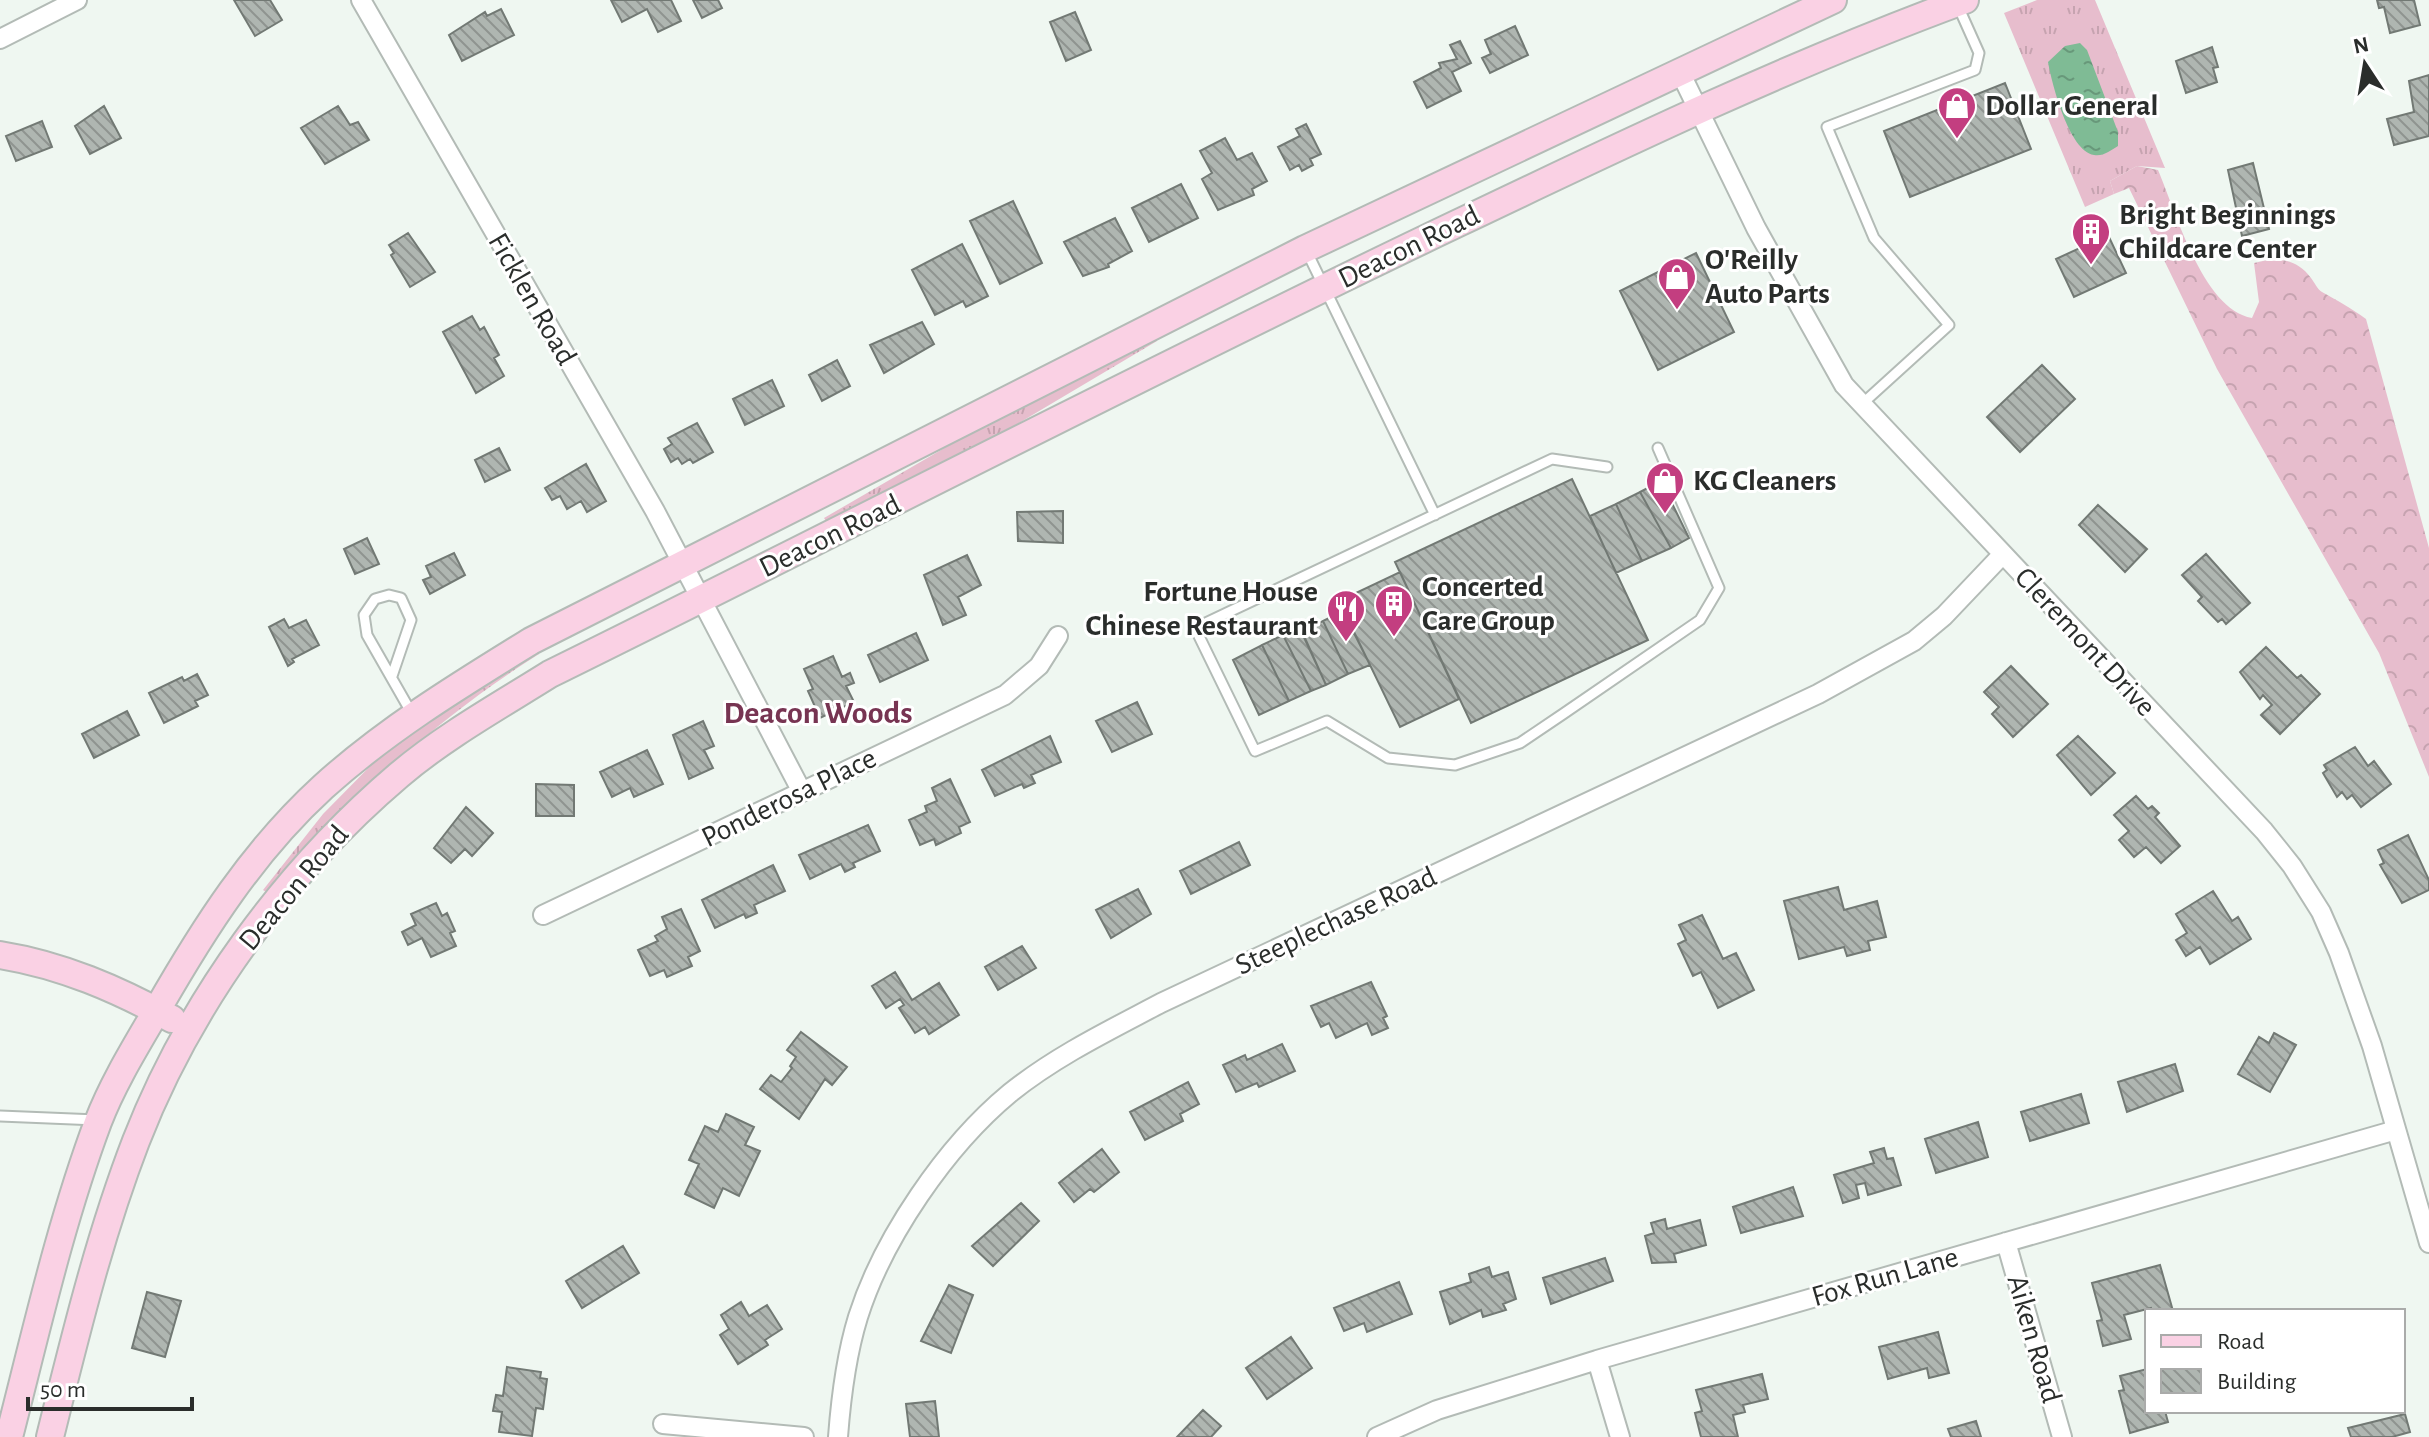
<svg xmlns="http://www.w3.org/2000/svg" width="2429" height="1437" font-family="'Alegreya Sans',sans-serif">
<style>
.grass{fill:url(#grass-tufts)}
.forest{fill:url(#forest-crowns)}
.water{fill:url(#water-ripples)}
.building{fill:url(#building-back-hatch);stroke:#727974;stroke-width:2}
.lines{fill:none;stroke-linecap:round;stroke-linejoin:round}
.lane-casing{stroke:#b3bbb6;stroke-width:13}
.street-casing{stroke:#b3bbb6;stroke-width:22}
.secondary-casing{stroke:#b3bbb6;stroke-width:30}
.lane{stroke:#fff;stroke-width:9}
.street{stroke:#fff;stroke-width:18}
.secondary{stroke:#fad1e4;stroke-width:26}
.labels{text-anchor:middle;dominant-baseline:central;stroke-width:6;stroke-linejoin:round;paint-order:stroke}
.poi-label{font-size:30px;font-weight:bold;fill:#2a2d2b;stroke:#fff;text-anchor:start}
.street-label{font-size:30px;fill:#2a2d2b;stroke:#fff}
.neighbourhood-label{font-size:32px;font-weight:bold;fill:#773452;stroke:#fff}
</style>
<defs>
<pattern id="grass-tufts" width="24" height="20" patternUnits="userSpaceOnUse" patternTransform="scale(2)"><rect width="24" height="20" fill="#e7bdcd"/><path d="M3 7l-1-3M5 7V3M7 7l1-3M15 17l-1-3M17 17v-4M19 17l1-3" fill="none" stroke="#c6a3b0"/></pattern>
<pattern id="forest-crowns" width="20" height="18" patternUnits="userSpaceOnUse" patternTransform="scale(2)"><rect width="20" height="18" fill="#e7bdcd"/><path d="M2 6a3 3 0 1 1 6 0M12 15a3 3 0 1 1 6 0" fill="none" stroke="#c6a3b0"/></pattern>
<pattern id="water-ripples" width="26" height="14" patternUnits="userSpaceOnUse" patternTransform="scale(2)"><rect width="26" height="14" fill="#7fbb95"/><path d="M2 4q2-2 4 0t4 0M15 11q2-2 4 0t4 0" fill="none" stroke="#68987a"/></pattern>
<pattern id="building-back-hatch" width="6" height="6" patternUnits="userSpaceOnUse" patternTransform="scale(2)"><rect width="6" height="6" fill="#afb6b1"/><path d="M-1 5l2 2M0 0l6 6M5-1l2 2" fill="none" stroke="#8f9490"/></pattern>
</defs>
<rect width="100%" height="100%" fill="#eff7f1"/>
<!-- grass -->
<path class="grass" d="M2037,0H2095L2165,168L2137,166L2110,181L2114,194L2085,207L2004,13Z
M1155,338L1157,341L1002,433L826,521L824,518L991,421Z
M536,650L539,654C436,719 347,801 266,892L263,890L323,814L389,747Z"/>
<!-- forest -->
<path class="forest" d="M2137,166L2158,170C2176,212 2203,310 2252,318L2259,302L2254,263C2277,257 2296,258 2311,278C2315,283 2317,289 2322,292C2338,301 2351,308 2366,319L2429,548V777L2379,653L2217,369L2129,188L2114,194L2110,181Z"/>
<!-- water -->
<path class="water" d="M2080,43L2087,50L2118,132V146C2111,150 2103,157 2094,155C2069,151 2052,84 2048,62L2065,46Z"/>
<!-- building -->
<path class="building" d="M234,0H270L282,20L255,36Z
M611,0H671L681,21L658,32L647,9L622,22Z
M693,0H718L722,8L702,18Z
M2377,0H2414L2420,25L2390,33L2384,7L2379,8Z
M501,9L514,35L462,61L449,35L485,12L487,16Z
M1075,12L1091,50L1066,61L1050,22Z
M1515,26L1528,55L1490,73L1482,58L1491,54L1485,40Z
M1460,41L1471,63L1452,72L1461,91L1427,108L1414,82L1441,68L1439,63L1457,59L1450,45Z
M2212,47L2218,67L2213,68L2217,82L2186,93L2176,61Z
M2429,75V136L2394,145L2387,119L2414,112L2409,81Z
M2005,83L2031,149L1910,197L1884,131Z
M104,106L121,138L90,154L75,126Z
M338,106L350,125L358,122L369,140L325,164L301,128Z
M42,121L52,147L16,161L6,136Z
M1306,124L1321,154L1310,159L1313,165L1302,171L1299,165L1290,170L1278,147L1300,136L1296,129Z
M1225,138L1237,160L1252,153L1267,181L1252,189L1254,195L1218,210L1202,179L1212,173L1200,151Z
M2253,163L2269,229L2242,236L2228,170Z
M1181,184L1198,218L1149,242L1132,208Z
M1013,201L1042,263L1000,284L970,221Z
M1115,218L1132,251L1108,264L1109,267L1083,276L1064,242Z
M408,233L435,272L410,287L391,255L394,253L389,245Z
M2108,235L2126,273L2074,297L2056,259Z
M962,244L988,296L966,307L963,301L935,315L912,270Z
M1696,253L1734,332L1658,370L1620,291Z
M472,316L480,330L484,327L499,355L494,358L504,376L476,393L443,332Z
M922,322L934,344L884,373L870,345Z
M837,360L850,386L822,401L809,375Z
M2042,365L2075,399L2020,452L1987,417Z
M772,380L784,406L745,425L733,399Z
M697,423L713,452L693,463L690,459L682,464L678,458L671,462L664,449L672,444L668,438Z
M499,448L510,470L485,482L475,460Z
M586,464L606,501L587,512L581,501L567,509L560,496L552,500L545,488Z
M1572,479L1648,640L1471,723L1395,562Z
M1661,481L1689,538L1671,548L1640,492Z
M1640,492L1671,548L1642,561L1616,504Z
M1616,504L1642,561L1616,573L1590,516Z
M2098,505L2147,549L2125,572L2079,525Z
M1063,511V543L1018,541L1017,512Z
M367,538L379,564L355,574L344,549Z
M454,553L465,575L430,594L423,580L431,577L426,566Z
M2206,554L2250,603L2226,624L2222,619L2218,622L2198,601L2202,597L2182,575Z
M967,555L981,585L958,597L966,615L943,625L924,575Z
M1400,572L1459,699L1400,727L1339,601Z
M1343,611L1370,665L1348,674L1323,621Z
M284,619L289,628L306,620L319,645L292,659L294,662L288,666L269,627Z
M1323,621L1348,674L1326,685L1301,631Z
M1300,627L1326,685L1311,691L1283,635Z
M916,633L928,660L880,682L868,655Z
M1283,635L1311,691L1289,701L1262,645Z
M1262,645L1289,701L1259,715L1233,660Z
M2266,647L2297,678L2301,675L2320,694L2280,734L2261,715L2272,705L2263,695L2260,699L2240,672Z
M833,656L842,677L850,673L854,683L846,686L854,702L820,718L808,691L813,689L804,669Z
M2011,666L2048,704L2013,737L1992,714L1999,707L1984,692Z
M197,674L208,695L195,701L198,706L164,723L149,693L182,677L184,681Z
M1137,702L1152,734L1112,752L1096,721Z
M127,711L139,735L94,758L82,734Z
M703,721L714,746L704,750L713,768L689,779L673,735Z
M1050,736L1061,762L1031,775L1035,783L1024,788L1022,784L995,796L982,770Z
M2078,736L2115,773L2091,795L2057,755Z
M2355,747L2368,766L2374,761L2391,784L2361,807L2352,795L2347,799L2342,792L2337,797L2323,773L2327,770L2324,765Z
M647,750L663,784L634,797L630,788L612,797L600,772Z
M950,779L970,822L959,827L961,833L936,845L934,839L920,845L909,820L927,812L925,806L937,801L932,788Z
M536,784L574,785V816H536Z
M2136,796L2148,809L2152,806L2159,813L2155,817L2180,846L2161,863L2146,847L2134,857L2119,840L2129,831L2114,815Z
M466,807L493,833L472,856L465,849L451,863L434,848Z
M868,825L880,851L853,863L855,867L845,872L841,864L810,879L799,855Z
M2408,835L2429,880V890L2402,903L2380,865L2384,863L2378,850Z
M1239,842L1250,865L1191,894L1180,871Z
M773,865L785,891L754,905L757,913L746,918L744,914L715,928L702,900Z
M1838,887L1844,910L1877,901L1886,937L1868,941L1870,950L1847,956L1844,947L1799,959L1784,901Z
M1138,889L1151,914L1111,938L1096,910Z
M2213,891L2232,921L2238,917L2251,939L2210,964L2200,947L2186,956L2176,940L2187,933L2176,914Z
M436,903L442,916L447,913L455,931L450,933L456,946L431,957L422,938L408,945L402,932L416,925L411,914Z
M681,909L700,951L688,957L692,966L667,977L664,970L650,976L638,950L658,941L655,936L667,929L662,917Z
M1702,915L1723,959L1736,953L1754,990L1718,1008L1701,972L1693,976L1678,944L1686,940L1679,925Z
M1022,946L1036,968L998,990L985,967Z
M895,972L912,1000L939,983L959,1015L929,1034L925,1027L915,1033L899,1008L904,1005L900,999L886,1008L872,986Z
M1371,982L1387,1016L1383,1018L1388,1028L1372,1035L1367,1023L1336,1038L1329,1023L1321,1027L1311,1006Z
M801,1032L847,1067L832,1085L825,1079L799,1119L760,1089L771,1075L781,1082L792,1068L790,1066L796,1057L787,1050Z
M2274,1033L2296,1045L2270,1092L2238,1074L2259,1037L2269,1043Z
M1282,1044L1295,1071L1259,1087L1257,1083L1236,1092L1223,1065L1245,1055L1247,1060Z
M2175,1064L2183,1091L2127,1112L2118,1082Z
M1188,1082L1199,1104L1180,1114L1183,1121L1145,1140L1130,1112Z
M2081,1094L2089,1123L2030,1141L2021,1112Z
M726,1114L754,1127L745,1145L760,1151L739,1196L723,1188L714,1208L685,1194L699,1164L689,1160L705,1126L718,1132Z
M1978,1122L1988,1157L1936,1173L1925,1139Z
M1884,1148L1887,1159L1893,1158L1901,1185L1868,1195L1865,1183L1856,1185L1859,1198L1843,1203L1834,1175L1874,1163L1870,1152Z
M1102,1149L1119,1172L1094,1192L1090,1189L1074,1202L1059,1183Z
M1793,1187L1803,1216L1741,1233L1733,1207Z
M1021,1203L1039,1221L993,1266L972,1246Z
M1665,1219L1667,1229L1700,1220L1706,1245L1674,1254L1676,1262L1652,1263L1645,1236L1654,1233L1651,1223Z
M623,1246L639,1273L582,1308L566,1281Z
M1605,1258L1613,1281L1551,1304L1543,1278Z
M2160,1265L2173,1311H2152L2151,1308L2124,1315L2131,1339L2103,1346L2097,1321L2102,1320L2092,1283Z
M1489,1267L1492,1277L1508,1272L1516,1299L1503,1304L1506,1310L1483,1317L1481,1310L1450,1324L1440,1292L1471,1282L1469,1274Z
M1399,1282L1412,1314L1367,1332L1364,1323L1344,1331L1334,1308Z
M949,1285L973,1295L951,1353L921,1341Z
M147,1292L181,1301L165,1357L132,1348Z
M741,1302L749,1316L767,1305L782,1329L765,1340L768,1345L738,1364L720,1335L729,1329L721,1315Z
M1938,1332L1949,1373L1929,1378L1927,1368L1888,1379L1879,1347Z
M1291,1337L1312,1368L1267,1399L1246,1368Z
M507,1367L541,1372L540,1378L547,1379L543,1409L536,1408L532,1436L499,1432L502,1412L493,1411L496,1395L503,1396Z
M2147,1369V1411H2165L2168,1422L2130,1433L2119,1391L2124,1390L2120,1376Z
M1762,1374L1768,1399L1743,1405L1745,1412L1733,1415L1738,1437H1701L1695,1413L1702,1411L1696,1390Z
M935,1401L939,1437H910L906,1404Z
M1203,1410L1221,1426L1211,1437H1177Z
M2405,1414L2410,1432L2392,1437H2351L2348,1428Z
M1976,1421L1981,1437H1951L1948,1429Z"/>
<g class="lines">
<!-- lane casing -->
<g class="lane-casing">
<path id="lane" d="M1307,252L1435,515
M1862,404L1949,325L1874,238L1827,127L1975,70L1979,53L1958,6
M1607,467L1552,459L1195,628L1255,751L1327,721L1388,758L1455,765L1520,743L1563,714L1700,620L1719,588L1658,448
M392,676L411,620L401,598L389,595L375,599L364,615L367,635L411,712
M0,1116L97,1120"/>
</g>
<!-- street casing -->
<g class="street-casing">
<path id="street" d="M361,0L655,511L802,792
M0,39L77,0
M1679,70L1756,228L1844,385L2264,831L2292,866L2321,912L2339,953L2372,1046L2429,1243
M543,915L1005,695L1039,666L1058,636
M2006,1242L2062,1437
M1597,1360L1620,1437
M663,1424L804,1437
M838,1437C841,1397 846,1356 858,1317C883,1238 946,1146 1010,1093C1056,1056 1110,1030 1161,1003L1818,694L1914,641L1944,616L2002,555
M1377,1437L1437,1410L1597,1360L2396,1130"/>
</g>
<!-- secondary casing -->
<g class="secondary-casing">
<path id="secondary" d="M0,955C62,965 117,989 172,1019
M9,1437C36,1332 60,1224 98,1122C113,1083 136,1046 157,1010C204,928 253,851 323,787C386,730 458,686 531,641L1305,249L1833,0
M50,1437C75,1337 99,1237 136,1141C190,1002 286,871 399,775C445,736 499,706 550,674C842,530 1131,380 1425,239C1603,154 1780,68 1965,0"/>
</g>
<!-- lane -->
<use href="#lane" class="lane"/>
<!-- street -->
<use href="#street" class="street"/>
<!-- secondary -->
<use href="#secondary" class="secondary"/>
</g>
<!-- icons -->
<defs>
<g id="shop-pin" transform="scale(2)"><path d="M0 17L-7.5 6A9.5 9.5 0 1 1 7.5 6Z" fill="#c33e80" stroke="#fff"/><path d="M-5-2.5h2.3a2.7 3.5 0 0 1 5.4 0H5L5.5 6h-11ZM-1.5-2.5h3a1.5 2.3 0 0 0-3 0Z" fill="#fff"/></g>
<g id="building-pin" transform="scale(2)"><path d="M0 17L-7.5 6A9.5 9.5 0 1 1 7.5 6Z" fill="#c33e80" stroke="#fff"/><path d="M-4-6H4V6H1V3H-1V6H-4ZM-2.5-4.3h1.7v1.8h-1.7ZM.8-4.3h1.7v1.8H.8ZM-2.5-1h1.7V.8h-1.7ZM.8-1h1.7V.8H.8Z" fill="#fff"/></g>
<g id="restaurant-pin" transform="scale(2)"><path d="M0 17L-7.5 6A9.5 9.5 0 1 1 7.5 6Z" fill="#c33e80" stroke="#fff"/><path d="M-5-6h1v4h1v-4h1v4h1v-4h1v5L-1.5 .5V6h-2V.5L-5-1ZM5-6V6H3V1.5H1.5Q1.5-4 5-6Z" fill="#fff"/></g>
</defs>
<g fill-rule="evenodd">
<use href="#shop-pin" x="1957" y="106"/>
<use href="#building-pin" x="2091" y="232"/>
<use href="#shop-pin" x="1677" y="277"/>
<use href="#shop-pin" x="1665" y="481"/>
<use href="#building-pin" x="1394" y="604"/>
<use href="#restaurant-pin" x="1346" y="609"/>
</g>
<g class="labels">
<!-- poi labels -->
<g class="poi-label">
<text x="1985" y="106">Dollar General</text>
<text x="2119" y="215">Bright Beginnings<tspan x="2119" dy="34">Childcare Center</tspan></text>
<text x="1705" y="260">O'Reilly<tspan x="1705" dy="34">Auto Parts</tspan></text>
<text x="1693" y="481">KG Cleaners</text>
<text x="1422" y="587">Concerted<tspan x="1422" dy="34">Care Group</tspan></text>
<text x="1318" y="592" text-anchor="end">Fortune House<tspan x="1318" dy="34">Chinese Restaurant</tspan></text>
</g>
<!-- street labels -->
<g class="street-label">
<text transform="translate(1409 247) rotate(-26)">Deacon Road</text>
<text transform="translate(532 299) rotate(60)">Ficklen Road</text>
<text transform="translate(830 536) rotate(-26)">Deacon Road</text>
<text transform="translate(2085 642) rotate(47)">Cleremont Drive</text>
<text transform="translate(789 798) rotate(-26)">Ponderosa Place</text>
<text transform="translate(294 888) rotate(-50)">Deacon Road</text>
<text transform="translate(1336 921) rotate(-25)">Steeplechase Road</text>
<text transform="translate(1885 1277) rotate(-16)">Fox Run Lane</text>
<text transform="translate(2034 1339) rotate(74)">Aiken Road</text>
</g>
<!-- neighbourhood labels -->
<g class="neighbourhood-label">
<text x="818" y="713">Deacon Woods</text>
</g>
</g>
<!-- legend -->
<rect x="2145" y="1309" width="260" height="104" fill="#ffffff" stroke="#aaabaa" stroke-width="2"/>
<rect x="2161" y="1335" width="40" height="12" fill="#fad1e4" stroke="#aaabaa" stroke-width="2"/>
<text x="2217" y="1349" font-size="24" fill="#2a2d2b">Road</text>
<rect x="2161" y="1369" width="40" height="24" fill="url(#building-back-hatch)" stroke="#aaabaa" stroke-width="2"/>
<text x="2217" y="1389" font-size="24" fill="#2a2d2b">Building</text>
<!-- north arrow -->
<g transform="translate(2365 64) rotate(348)" stroke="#ffffff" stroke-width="6" paint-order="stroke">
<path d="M0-6L14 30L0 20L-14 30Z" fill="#2a2d2b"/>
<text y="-12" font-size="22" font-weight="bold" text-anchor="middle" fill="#2a2d2b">N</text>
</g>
<!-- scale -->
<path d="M28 1397v12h164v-12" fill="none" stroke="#2a2d2b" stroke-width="4"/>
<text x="40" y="1397" font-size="24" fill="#2a2d2b" stroke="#ffffff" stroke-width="6" paint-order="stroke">50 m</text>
</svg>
